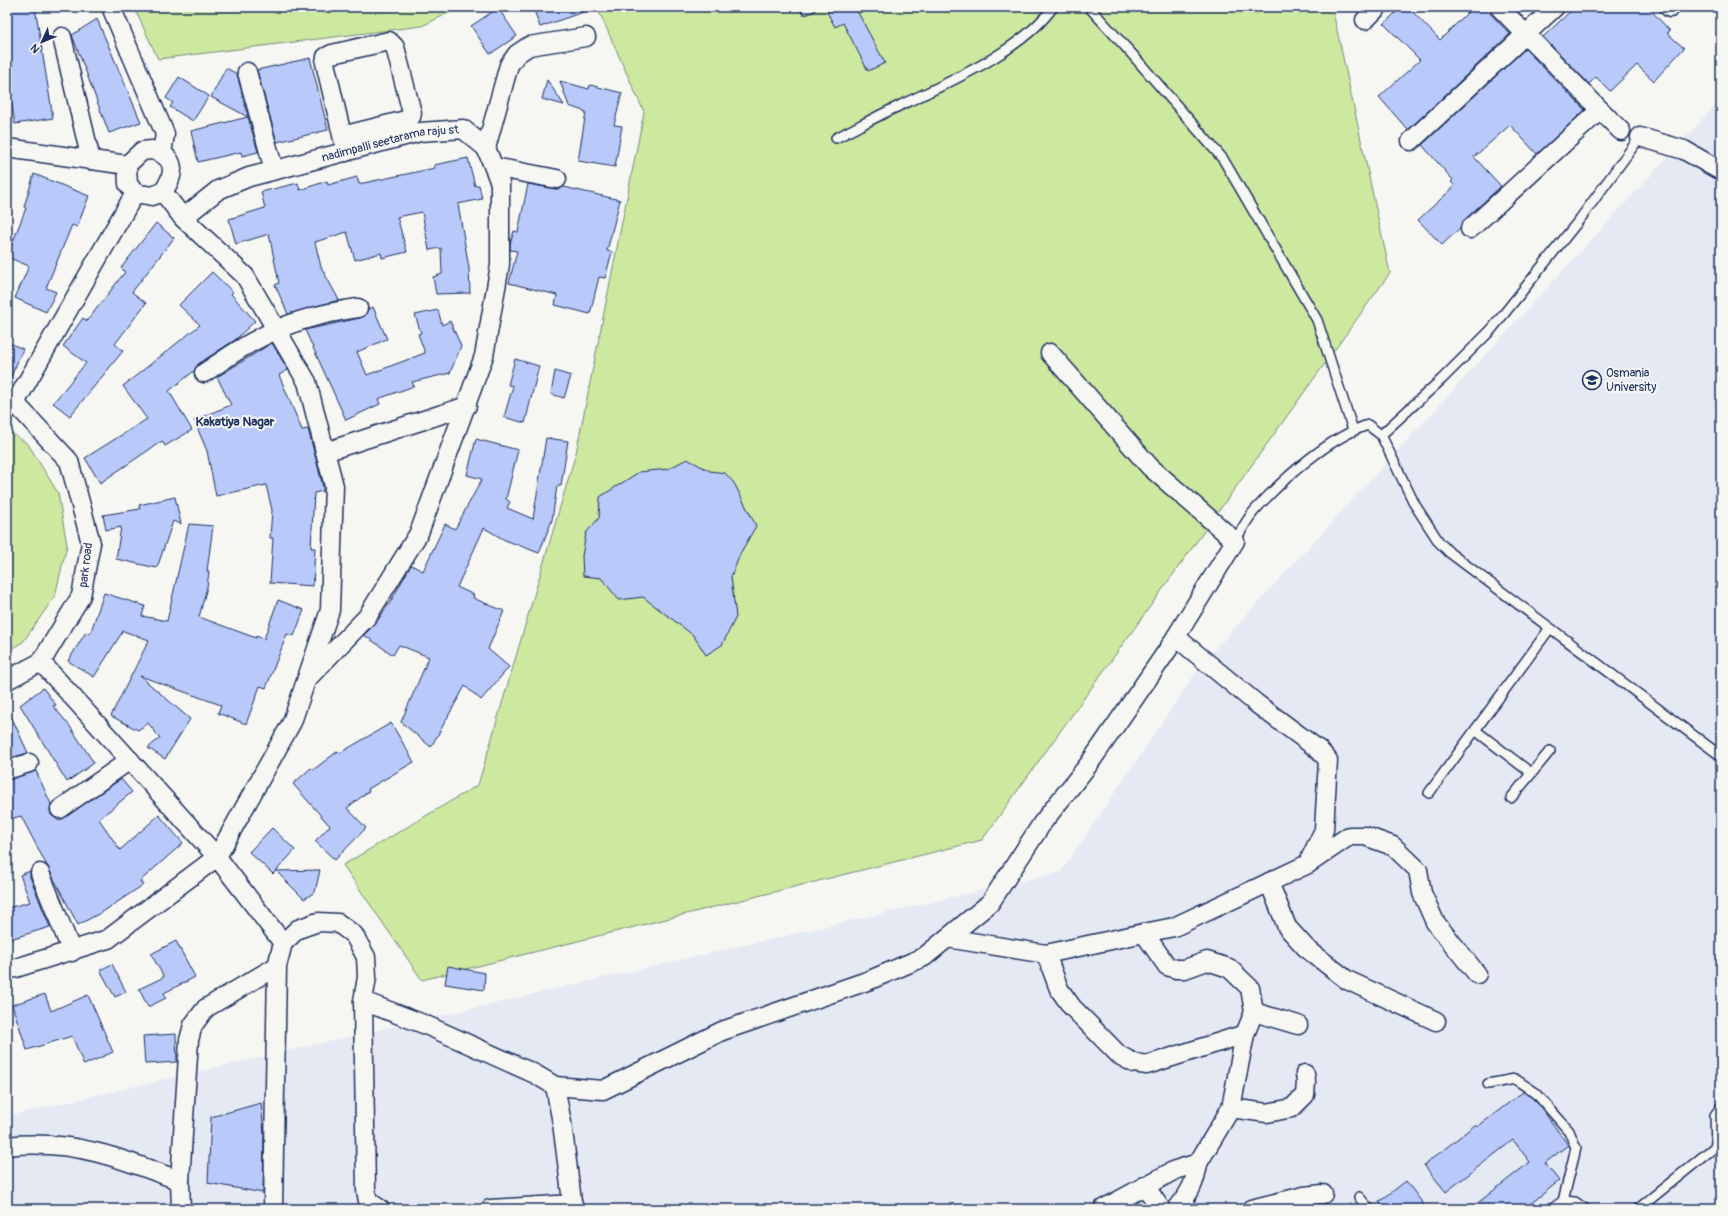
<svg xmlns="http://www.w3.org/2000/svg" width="1728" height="1216" font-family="Pangolin,sans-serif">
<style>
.built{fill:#e4e9f4}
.green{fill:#cde89f;stroke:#748c7e}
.building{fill:#b9cafa;stroke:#1b2f5e}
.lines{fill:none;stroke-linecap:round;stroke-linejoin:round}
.service-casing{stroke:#1b2f5e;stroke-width:12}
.minor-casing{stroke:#1b2f5e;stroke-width:21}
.service{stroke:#f6f6f2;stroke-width:9}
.minor{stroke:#f6f6f2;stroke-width:18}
.labels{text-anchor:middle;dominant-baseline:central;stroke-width:4;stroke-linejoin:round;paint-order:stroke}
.street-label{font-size:12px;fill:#1b2f5e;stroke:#f6f6f2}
.poi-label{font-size:12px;fill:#1b2f5e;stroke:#f6f6f2;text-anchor:start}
.neighbourhood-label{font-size:13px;font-weight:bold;fill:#1b2f5e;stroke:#f6f6f2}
</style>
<rect width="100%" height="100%" fill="#f6f6f2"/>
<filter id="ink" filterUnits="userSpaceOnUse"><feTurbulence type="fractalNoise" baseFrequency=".025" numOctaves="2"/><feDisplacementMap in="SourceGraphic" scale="8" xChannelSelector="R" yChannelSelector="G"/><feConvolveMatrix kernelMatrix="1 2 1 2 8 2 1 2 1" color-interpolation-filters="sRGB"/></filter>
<g filter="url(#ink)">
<!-- built -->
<path class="built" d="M1721,99V1209H7V1116L1061,872L1204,661Z"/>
<!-- green -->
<path class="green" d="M134,7H461L422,26L158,59Z
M597,7H1332L1390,273L982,840L422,980L343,865L478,785L576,453L644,112Z
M7,430L28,444L58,493L67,545L55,596L23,642L7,651Z"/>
<!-- building -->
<path class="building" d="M7,7H35L53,118L15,124L7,75Z
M533,7H592V9L540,27Z
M837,7H855L885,63L868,71L843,23L835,27L827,12Z
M1401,7H1408L1440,40L1473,7H1484L1510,34L1408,130L1379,97L1420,60L1384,24Z
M1575,7H1648L1670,31L1667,33L1684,48L1654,81L1637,65L1610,91L1596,77L1589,84L1543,37Z
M498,8L517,36L490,54L471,26Z
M97,19L141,122L109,133L72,35Z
M1525,49L1585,110L1537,154L1510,125L1474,157L1501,186L1463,221L1460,228L1442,245L1418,220L1455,186L1451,182L1453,180L1422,145Z
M310,58L328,130L277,142L257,70Z
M226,68L237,74L248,117L211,97Z
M179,77L209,96L193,121L170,107L173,103L166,98Z
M547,80L564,105L542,99Z
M560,81L589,89L590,85L622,93L614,125L622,126L615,167L578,161L586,112L569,106Z
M248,117L258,152L242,156L241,152L198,162L191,131Z
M468,158L475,186L479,185L482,199L458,204L469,268L470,293L436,294L433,277L442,274L441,248L429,250L422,212L397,217L407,252L382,258L381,253L355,260L347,232L315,242L321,267L339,300L288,314L275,285L279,283L269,234L236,244L229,219L265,208L261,192L298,183L300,190L327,181L328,185L357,177L359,184L435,168L434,165Z
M34,174L89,196L77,227L72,225L46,288L56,292L46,312L15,298L29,266L7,257L26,208L24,207Z
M528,184L555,189L564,187L620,200L607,251L612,252L605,278L599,277L590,314L555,305L557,295L509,283L517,251L510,250V244L514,231L518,232Z
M156,223L174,238L132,292L146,303L115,344L123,351L70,416L53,403L86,363L63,346L83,318L87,321L125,272L121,268Z
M212,272L233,292L231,294L255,321L235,340L198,364L194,371L169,391L192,430L165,446L162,441L100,483L85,458L147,419L123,386L200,325L179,305Z
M373,307L387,339L357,352L367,375L425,353L418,334L421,333L415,315L438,310L442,325L450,321L461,346L450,373L412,382L414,386L378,399L380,404L346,420L305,330L360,318L365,316L368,309Z
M7,342L23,349L7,386Z
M272,343L288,370L279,375L302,430L308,429L323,487V491L314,493L311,548H315L313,586L270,583L273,538H270L272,510L266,485L216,496L207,451L194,420L231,405L217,377Z
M515,359L539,366L525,423L504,417L513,386L508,385Z
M555,371L571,376L564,398L551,394Z
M546,438L568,441L561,486H557L552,520L539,553L505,540L484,528L457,587L474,595L473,598L504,611L488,649L509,667L481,700L465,686L431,747L401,722L429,657L399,645L393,655L364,635L376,623L391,601L411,565L423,571L445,524L455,529L482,479L467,475L476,439L518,450L506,499L510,502L507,508L533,519Z
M687,459L710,471L725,473L734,483L756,526L741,552L731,577L736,617L722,645L706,655L693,635L643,597L619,600L601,578L583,576L582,556L586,533L599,518L600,497L639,472L668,469Z
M175,497L181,524L173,521L157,568L116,559L121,527L106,530L103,515L140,509L139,505Z
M189,524L213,526L207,571H209L207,587L199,617L256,638V636L264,639L278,600L304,610L294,636L287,634L266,688L260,686L246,724L218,713L221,705L140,676L190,719L165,759L148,748L160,738L148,723L138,730L111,716L149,640L123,631L94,677L68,661L86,632L90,634L104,593L145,606L142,616L167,621Z
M43,688L56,705L53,706L69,725L94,763L67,782L20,705Z
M7,707L28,753L7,759Z
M391,723L414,762L368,789L369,791L347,808L366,828L335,860L315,841L330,826L293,784L311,768L313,770L338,751L340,753Z
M36,771L51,804L50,810L51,815L59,821L121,779L132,792L99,819L120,850L159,815L183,843L140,881L143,885L104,911L78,925L21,816L7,820V780Z
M272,828L295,850L276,871L320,870L315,892L304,899L276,871L273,874L249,852Z
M30,871V877L50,927L7,940V908L30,902L20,875Z
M176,941L195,977L164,993L166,998L148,1007L139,989L164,977L151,954Z
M112,964L126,992L115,997L100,970Z
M448,966L485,973L484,990L445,984Z
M45,994L51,1011L88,995L113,1052L84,1065L72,1036L27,1050L12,1005Z
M176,1034L177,1062L145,1064L143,1036Z
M1523,1092L1532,1098L1539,1105L1568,1145L1545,1163L1559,1181L1524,1209H1470L1530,1162L1513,1140L1446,1192L1424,1165L1475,1125L1477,1127Z
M261,1103L264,1134L263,1193L208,1183L211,1117Z
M1406,1181L1427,1209H1385L1379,1202Z"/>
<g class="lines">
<!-- service casing -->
<g class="service-casing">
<path id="service" d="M1089,7L1131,53L1223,159L1317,320L1353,430
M806,9L811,7
M836,138C858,127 879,115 901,105C949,82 1022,51 1053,7
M1381,435L1442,379L1491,330L1580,219L1640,137
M1235,541C1241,531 1247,519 1255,510C1283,479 1328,438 1368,425L1381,435L1415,505L1439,542L1450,553L1721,756
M1475,730L1531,773
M1429,793L1550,628
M1511,798L1550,751
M1488,1084L1515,1079L1536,1093L1569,1131L1576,1148L1563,1201
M1716,1146L1715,1115L1721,1107
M1359,1197L1369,1209
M1552,1209L1563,1201L1575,1202L1585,1209
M1638,1209L1721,1142"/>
</g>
<!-- minor casing -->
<g class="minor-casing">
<g id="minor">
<path d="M111,7L165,134L162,153"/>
<path d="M1499,7L1621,131"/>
<path d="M1669,7L1670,8"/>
<path d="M1365,20L1378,7"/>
<path d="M62,37L91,160"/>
<path d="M247,72L274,170"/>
<path d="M342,136L406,120L411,117L412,113L395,47L389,41L332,54L326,57L325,63L346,152"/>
<path d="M1640,137L1684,150L1721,171"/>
<path d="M1411,141L1555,7"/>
<path d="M7,148L127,165"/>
<path d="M486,148L509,65L517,54L529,46L586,37"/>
<path d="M152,150C177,157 176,173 163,192L152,196L135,193L128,184L127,165L142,151Z"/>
<path d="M494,167L557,179"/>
<path id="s1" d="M183,218L218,190L249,177L420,132L463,129L486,148L500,183V265L484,356L419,533L367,617L309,677"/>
<path d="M1470,229L1600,110"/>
<path d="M204,373C221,362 238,349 256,340C287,322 322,313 358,308"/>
<path d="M7,400L15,403L69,461L91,543L81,596L41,662L7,680"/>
<path d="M15,403L135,193"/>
<path d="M325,452L467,406"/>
<path d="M1176,637L1257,704L1319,750L1328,760L1324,830L1308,863"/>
<path d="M41,662L217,857L283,943L298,929L318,922L338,923L354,935L366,957L367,977L363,1001L426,1025L535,1074L555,1086L603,1090L722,1031L870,980L924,957L990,903L1043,822L1089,764L1169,648L1235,541L1150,467L1050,353"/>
<path d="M7,770L29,763"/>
<path d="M60,809L130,760"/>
<path d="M40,873L72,952"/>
<path d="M1269,882L1287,927L1306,948L1347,980L1436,1021"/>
<path d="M947,938L1046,954L1059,989L1072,1007L1119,1055L1134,1063L1147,1065L1245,1034"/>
<path d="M1046,954L1144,933"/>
<path d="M7,969L16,968L108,939L217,857L292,722L330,610L334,486L307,382L245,276L183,218L163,192"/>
<path d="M363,1001L366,1190L368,1201L380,1209"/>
<path d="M1254,1012L1298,1025"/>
<path d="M555,1086L562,1123L573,1209"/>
<path d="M1231,1108L1267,1113L1292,1108L1305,1095L1306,1082L1305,1074"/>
<path d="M7,1146C71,1139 122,1158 180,1181L181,1209"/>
<path d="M180,1181L189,1040L193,1025L206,1008L277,966"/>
<path d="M1145,1186L1161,1209"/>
<path d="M273,1209L277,966L283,943"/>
<path d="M490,1209L573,1204"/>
<path d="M1103,1209L1175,1170L1198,1163L1231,1108L1245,1034L1254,1012L1250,988L1229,968L1207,961L1185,969H1176L1167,966L1144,933L1174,927L1308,864L1349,836H1365L1393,846L1418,870L1422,893L1435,922L1477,974"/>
<path d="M1177,1209C1190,1192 1195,1184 1198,1163"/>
<path d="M1251,1209L1304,1196L1323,1194"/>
</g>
</g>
<!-- service -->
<use href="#service" class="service"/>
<!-- minor -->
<use href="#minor" class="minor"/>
</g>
</g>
<!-- icons -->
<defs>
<g id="university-ring" transform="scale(1)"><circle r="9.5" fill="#f6f6f2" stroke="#1b2f5e" stroke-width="1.5"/><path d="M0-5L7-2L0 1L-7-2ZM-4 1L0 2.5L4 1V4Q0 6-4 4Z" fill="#1b2f5e"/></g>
</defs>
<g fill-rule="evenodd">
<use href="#university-ring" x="1592" y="380"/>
</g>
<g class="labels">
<!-- street labels -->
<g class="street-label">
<text stroke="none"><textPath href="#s1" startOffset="224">nadimpalli seetarama raju st</textPath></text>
<text transform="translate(86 565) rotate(-83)">park road</text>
</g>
<!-- poi labels -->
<g class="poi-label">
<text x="1606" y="373">Osmania<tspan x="1606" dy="14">University</tspan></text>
</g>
<!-- neighbourhood labels -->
<g class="neighbourhood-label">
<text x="235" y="422">Kakatiya Nagar</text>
</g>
</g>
<!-- margin -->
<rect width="1728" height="1216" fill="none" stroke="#f6f6f2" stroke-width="24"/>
<rect x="12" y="12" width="1704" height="1192" fill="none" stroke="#1b2f5e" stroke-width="1.5" filter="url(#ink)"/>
<!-- north arrow -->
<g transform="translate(42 42) rotate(226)" stroke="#f6f6f2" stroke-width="3" paint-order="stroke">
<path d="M0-3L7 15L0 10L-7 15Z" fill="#1b2f5e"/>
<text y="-6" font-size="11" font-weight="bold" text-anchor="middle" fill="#1b2f5e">N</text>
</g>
</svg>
